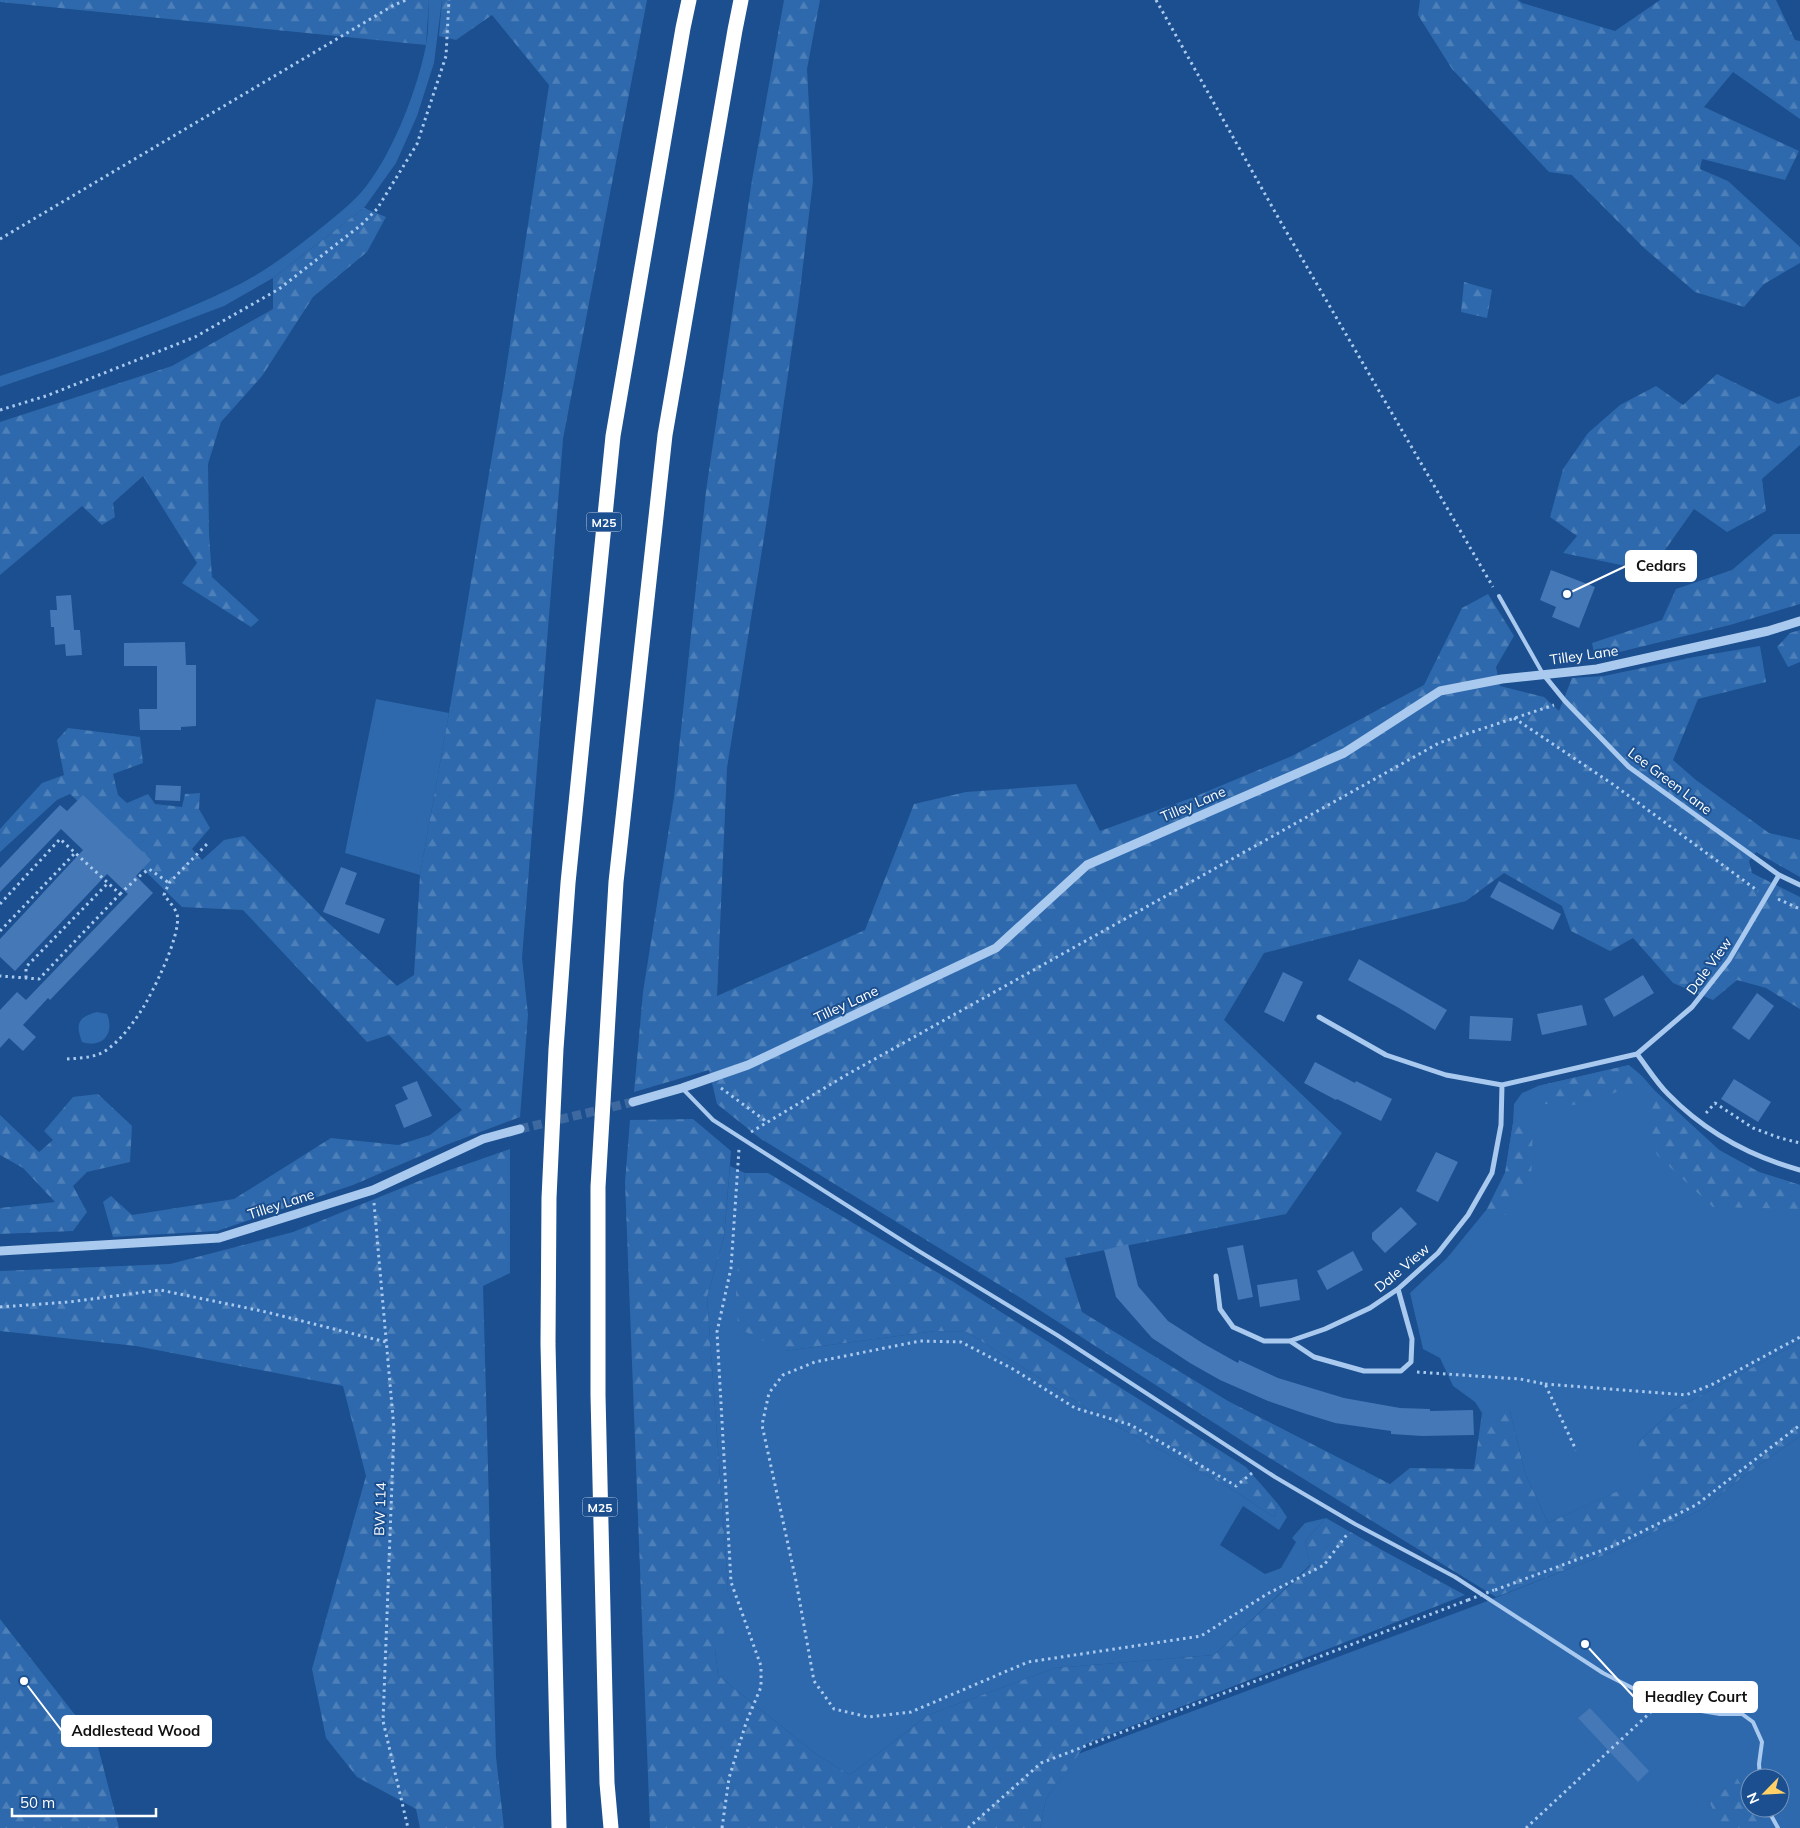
<svg xmlns="http://www.w3.org/2000/svg" width="1800" height="1828" font-family="Mulish,sans-serif">
<style>
.green{fill:#2e69ad;fill-rule:evenodd}
.forest{fill:url(#forest-firs)}
.building{fill:#4478b7}
.lines{fill:none;stroke-linecap:round;stroke-linejoin:round}
.tertiary-tunnel{stroke:#3d69a0;stroke-width:9;stroke-dasharray:9 4.5;stroke-linecap:butt}
.path{stroke:#a9c9ee;stroke-width:3;stroke-dasharray:2.5 4;stroke-linecap:butt}
.service{stroke:#a9c9ee;stroke-width:4}
.minor{stroke:#a9c9ee;stroke-width:5}
.tertiary{stroke:#a9c9ee;stroke-width:9}
.motorway{stroke:#fff;stroke-width:15}
.path-bridge{stroke:#a9c9ee;stroke-width:3;stroke-dasharray:2.5 4;stroke-linecap:butt}
.labels{text-anchor:middle;dominant-baseline:central;stroke-width:4;stroke-linejoin:round;paint-order:stroke}
.shield{fill:#1b4f8f;stroke:#bbcadd;stroke-width:1}
.shield-label{font-size:12px;font-weight:bold;fill:#fff}
.street-label{font-size:14px;fill:#fff;stroke:#1b4f8f}
.leader{fill:none;stroke:#fff;stroke-width:2}
.callout-dot{fill:#fff;stroke:#1b4f8f;stroke-width:2}
.callout{fill:#fff;stroke:#fff;stroke-width:2}
.callout-label{font-size:15px;text-anchor:middle;font-weight:bold;fill:#111}
</style>
<defs>
<pattern id="forest-firs" width="22" height="20" patternUnits="userSpaceOnUse" patternTransform="scale(1.25)"><rect width="22" height="20" fill="#2e69ad"/><path d="M5 1l3.5 6h-7zM16 11l3.5 6h-7z" fill="#4d80b9"/></pattern>
</defs>
<rect width="100%" height="100%" fill="#1b4f8f"/>
<!-- green -->
<path class="green" d="M429,0H442L434,63L417,116L396,163L364,208L273,278L224,306L103,352L0,387V376C81,349 164,322 240,284C269,269 296,248 321,228C338,214 358,199 370,181C395,147 418,87 426,45C429,31 428,15 429,0Z
M376,699L449,713L420,875L345,853Z
M97,1012L107,1014C115,1033 103,1049 82,1042C75,1024 78,1017 97,1012Z
M1629,1065L1642,1076L1656,1092L1719,1150L1759,1172L1800,1185V1342L1673,1410L1637,1443L1652,1476L1548,1523L1525,1473L1510,1411L1482,1413L1475,1402L1453,1386L1440,1358L1423,1349L1410,1293L1447,1258L1487,1209L1505,1173L1513,1123L1514,1104L1522,1093L1538,1086Z
M730,1166L745,1173L744,1181L784,1351L936,1331L967,1332L1102,1418L1232,1489L1274,1517L1278,1504L1287,1517L1279,1530L1243,1506L1220,1545L1265,1574L1281,1568L1296,1542L1292,1538L1305,1523L1326,1518L1305,1541L1310,1565L1214,1655L1055,1668L928,1715L850,1775L817,1755L718,1675L715,1649L728,1588L707,1297L724,1237Z
M1800,1436V1828H1040L1046,1799L1078,1754L1477,1605L1607,1554L1701,1510L1745,1475ZM1750,1778H1780V1808H1750Z"/>
<!-- forest -->
<path class="forest" d="M0,0H429L426,45L0,2Z
M442,0H647L563,439L522,958L528,1015L520,1117L446,1145L353,1185L217,1231L113,1237L103,1202L111,1196L132,1215L234,1199L331,1138L398,1145L430,1135L462,1110L389,1035L367,1042L243,910L182,907L140,866L105,826L70,794L57,800L0,852V829L42,783L64,775L57,740L68,728L140,737L143,763L113,774L118,795L127,803L148,794L155,804L182,807L185,794L200,793L199,809L210,828L192,849L202,860L224,840L244,836L322,917L397,986L414,975L420,875L449,713L503,390L549,85L492,15L456,40L439,36Z
M784,0H820L807,69L813,181L799,299L766,525L727,768L717,996L865,930L914,804L966,792L1076,784L1100,831L1194,797L1292,756L1424,685L1462,608L1488,594L1514,636L1496,667L1500,686L1544,697L1559,711L1572,678L1604,676L1694,657L1760,646L1766,682L1698,699L1673,760L1696,780L1769,833L1800,840V877L1756,852L1749,861L1752,873L1800,897V1009L1766,988L1737,980L1713,1000L1673,983L1633,938L1610,951L1571,931L1562,906L1504,873L1466,901L1264,953L1224,1020L1342,1133L1286,1214L1065,1258L1082,1312L1228,1401L1390,1484L1410,1468L1474,1469L1482,1413L1511,1405L1510,1411L1525,1473L1548,1523L1651,1476L1637,1443L1673,1410L1800,1342V1436L1745,1475L1701,1510L1607,1554L1496,1597L1250,1446L1024,1300L761,1139L717,1104L709,1070L634,1092L643,992L674,797L706,491L752,180Z
M1420,0H1518L1522,3L1615,31L1660,0H1776L1795,40L1800,41V119L1733,72L1704,107L1799,151L1785,180L1702,159L1700,169L1728,181L1800,247V263L1764,284L1744,307L1695,292L1643,247L1572,175L1549,172L1452,69L1418,15Z
M364,208L386,217L367,252L313,297L262,376L221,422L208,464L209,534L212,577L259,620L251,627L182,583L197,563L143,476L113,503L115,517L102,525L82,506L0,575V422L172,366L273,309V278Z
M1464,282L1492,290L1487,318L1461,312Z
M1717,374L1778,404L1800,396V445L1762,479L1766,511L1727,532L1694,509L1650,571L1563,553L1577,536L1550,517L1563,469L1588,433L1620,405L1656,386L1683,405Z
M1774,534H1800V604L1730,625L1595,658L1592,643L1662,620L1676,589L1732,570Z
M1800,630V662L1788,667L1777,647L1790,633Z
M1629,1065L1634,1085L1583,1105L1545,1104L1538,1086Z
M1656,1092L1719,1150L1759,1172L1800,1185V1209L1713,1207L1657,1155L1645,1101Z
M98,1094L132,1126L130,1162L87,1172L73,1186L87,1212L73,1231L0,1234V1208L55,1202L23,1168L0,1155V1115L39,1152L53,1140L44,1131L73,1097Z
M693,1119L731,1151L724,1237L707,1297L728,1588L723,1645L715,1649L718,1675L817,1755L850,1775L928,1715L1055,1668L1214,1655L1310,1566L1305,1541L1326,1518L1382,1550L1465,1595L1086,1744L1046,1799L1040,1828H650L625,1182L630,1120Z
M1513,1123L1533,1124L1531,1181L1509,1216L1487,1209L1505,1173Z
M510,1149V1273L483,1286L496,1757L504,1828H420L416,1809L357,1777L326,1738L312,1669L366,1476L343,1386L136,1346L0,1331V1271L170,1264L293,1232L424,1179Z
M745,1173H768L952,1281L1246,1467L1278,1504L1274,1517L1232,1489L1102,1418L967,1332L936,1331L784,1351L738,1328L736,1291Z
M0,1619L97,1743L119,1828H0Z
M1737,1778L1750,1802V1808H1753L1764,1828H1721L1710,1803Z"/>
<!-- building -->
<path class="building" d="M1551,570L1595,587L1579,628L1552,617L1556,607L1540,600Z
M71,595L74,630H80L82,655L66,656L65,644L55,645L54,627H51L50,610H57L56,596Z
M185,642L186,665H196V726L181,727V730H140L139,709H157V666H124V643Z
M156,785L181,786L180,801L155,800Z
M83,795L151,860L136,876L153,893L50,1000L48,998L23,1025L36,1037L23,1051L9,1038L0,1048V1010L17,992L26,1000L128,894L107,874L15,971L0,957V939L83,850L61,829L0,892V868L60,805L67,811Z
M341,867L357,873L345,904L385,919L379,934L323,912Z
M1499,881L1561,914L1553,930L1490,897Z
M1359,959L1447,1010L1435,1030L1399,1008L1348,980Z
M1283,972L1303,982L1284,1022L1264,1012Z
M1643,975L1654,993L1614,1017L1604,999Z
M1757,993L1774,1006L1749,1040L1732,1028Z
M1582,1005L1587,1025L1542,1035L1537,1014Z
M1470,1016L1513,1018L1511,1041L1469,1039Z
M1315,1062L1355,1083L1356,1081L1392,1099L1381,1121L1337,1099L1336,1100L1304,1083Z
M1734,1079L1771,1102L1758,1122L1721,1099Z
M417,1081L432,1116L404,1128L395,1105L408,1099L402,1087Z
M1436,1152L1458,1162L1438,1202L1416,1191Z
M1401,1207L1417,1224L1385,1253L1372,1239V1233Z
M1128,1244L1138,1286L1168,1321L1204,1344L1238,1363L1239,1360L1278,1378L1344,1398L1400,1408L1430,1409V1411L1473,1410L1474,1435L1422,1436L1391,1434V1431L1335,1423L1306,1414L1268,1401L1220,1380L1190,1363L1152,1338L1116,1297L1104,1250Z
M1243,1245L1253,1297L1238,1300L1227,1248Z
M1353,1251L1363,1270L1327,1290L1317,1271Z
M1297,1279L1300,1300L1260,1307L1257,1285Z
M1590,1708L1649,1771L1638,1782L1578,1718Z"/>
<g class="lines">
<!-- tertiary-tunnel -->
<path class="tertiary-tunnel" d="M520,1129L633,1102"/>
<!-- path -->
<path class="path" d="M1156,0L1279,219L1493,587
M0,239L394,5L406,0
M0,410L46,396L195,337L279,289L361,225L377,209L417,144L446,56L449,0
M1514,718L1614,785L1758,891
M120,894L137,878L149,869L169,883
M1778,899L1800,909
M0,904L60,839L120,894L39,979L0,976
M0,931L75,853
M26,978V967L108,883
M67,1059C80,1058 94,1058 105,1051C120,1041 131,1026 141,1011C152,994 182,934 177,914C175,908 168,900 164,895L169,883L207,844
M721,1088L767,1122
M1706,1113L1715,1103L1753,1128L1780,1138L1800,1143
M751,1132L848,1074L1439,743L1554,705
M374,1203L394,1429L383,1721L408,1828
M0,1307L69,1302L160,1290L262,1311L386,1342
M1417,1372L1520,1379L1545,1384L1576,1450
M1545,1384L1686,1395L1713,1384L1800,1337
M1252,1473L1236,1486L1131,1425L1075,1408L1013,1369L961,1342L920,1341L815,1362L783,1375L769,1393L762,1425L796,1581L814,1681L834,1709L868,1717L911,1712L1028,1662L1201,1636L1267,1594L1324,1565L1348,1533
M1495,1590L1611,1547L1696,1505L1800,1425
M722,1828L729,1778L746,1723L761,1687V1666L731,1582L717,1332L731,1268L739,1149
M968,1828L1041,1763L1468,1600
M1526,1828L1653,1710"/>
<!-- service -->
<path class="service" d="M1499,596L1543,674
M682,1088L713,1120L752,1145L917,1250L1057,1335L1275,1477L1355,1524L1455,1577L1603,1673L1656,1700L1683,1708L1720,1714H1742L1753,1722L1762,1742L1759,1764L1760,1778
M1767,1808L1778,1828"/>
<!-- minor -->
<path class="minor" d="M1543,674L1565,701L1629,767L1779,875L1800,885
M1319,1017L1386,1055L1446,1075L1502,1085L1637,1054L1692,1007L1729,960L1779,875
M1637,1054C1647,1067 1656,1082 1668,1094C1705,1132 1749,1156 1800,1170
M1216,1276L1220,1309L1233,1327L1264,1341H1290L1325,1329L1370,1308L1398,1289L1438,1253L1468,1215L1492,1173L1501,1125L1502,1085
M1290,1341L1314,1357L1364,1371H1401L1411,1362L1412,1339L1398,1289"/>
<!-- tertiary -->
<path class="tertiary" d="M633,1102L682,1088L748,1065L996,948L1087,865L1344,753L1440,691L1502,679L1597,669L1768,631L1800,621
M0,1251L219,1238L373,1190L483,1139L520,1129"/>
<!-- motorway -->
<path class="motorway" d="M559,1828L548,1344L549,1198L556,1049L568,883L613,436L683,28L689,0
M611,1828L607,1783L598,1395V1187L616,882L665,435L735,30L741,0"/>
<!-- path-bridge -->
<path class="path-bridge" d="M1468,1600L1494,1590"/>
</g>
<g class="labels">
<!-- shield labels -->
<g class="shield">
<rect x="586.5" y="512.5" width="35" height="19" rx="4"/>
<rect x="582.5" y="1497.5" width="35" height="19" rx="4"/>
</g>
<g class="shield-label">
<text x="604" y="522">M25</text>
<text x="600" y="1507">M25</text>
</g>
<!-- street labels -->
<g class="street-label">
<text transform="translate(1584 655) rotate(-8)">Tilley Lane</text>
<text transform="translate(1670 781) rotate(37)">Lee Green Lane</text>
<text transform="translate(1193 804) rotate(-23)">Tilley Lane</text>
<text transform="translate(1709 966) rotate(-54)">Dale View</text>
<text transform="translate(846 1004) rotate(-25)">Tilley Lane</text>
<text transform="translate(281 1204) rotate(-18)">Tilley Lane</text>
<text transform="translate(1402 1268) rotate(-40)">Dale View</text>
<text transform="translate(380 1509) rotate(-88)">BW 114</text>
</g>
</g>
<!-- callouts -->
<path class="leader" d="M1567 594L1626 566M1585 1644L1634 1697M24 1681L62 1731"/>
<g class="callout-dot">
<circle cx="1567" cy="594" r="5"/>
<circle cx="1585" cy="1644" r="5"/>
<circle cx="24" cy="1681" r="5"/>
</g>
<g class="callout">
<rect x="1626" y="551" width="70" height="30" rx="5"/>
<rect x="1634" y="1682" width="123" height="30" rx="5"/>
<rect x="62" y="1716" width="149" height="30" rx="5"/>
</g>
<g class="callout-label">
<text x="1661" y="571">Cedars</text>
<text x="1696" y="1702">Headley Court</text>
<text x="136" y="1736">Addlestead Wood</text>
</g>
<!-- north arrow -->
<g transform="translate(1765 1793) rotate(246)"><circle r="24" fill="#1b4f8f" stroke="#7695bc"/>
<path d="M0-4L9 19L0 12L-9 19Z" fill="#ffd166"/>
<text y="-8" font-size="14" font-weight="bold" text-anchor="middle" fill="#ffffff">N</text>
</g>
<!-- scale -->
<path d="M12 1808v8h144v-8" fill="none" stroke="#ffffff" stroke-width="2.5"/>
<text x="20" y="1808" font-size="15" fill="#ffffff" stroke="#1b4f8f" stroke-width="4" paint-order="stroke">50 m</text>
</svg>
